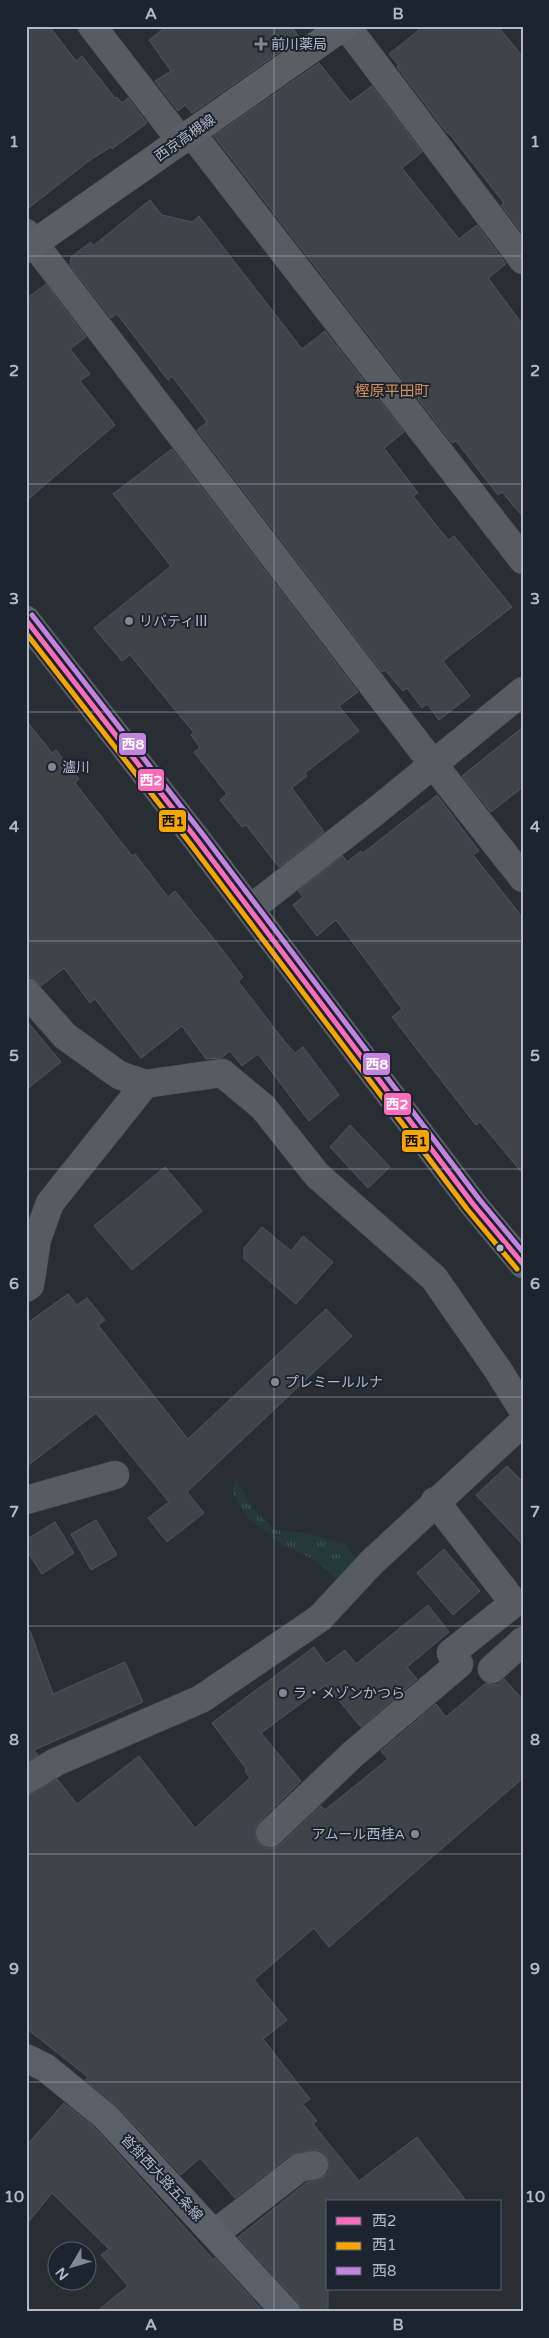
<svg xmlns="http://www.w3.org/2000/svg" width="549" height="2338" font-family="'Varela Round','Noto Sans JP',sans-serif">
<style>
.grass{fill:url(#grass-tufts)}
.building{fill:#3f444a;stroke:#4f555c}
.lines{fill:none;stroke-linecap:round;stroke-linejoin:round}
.street-casing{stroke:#464a4f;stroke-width:29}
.secondary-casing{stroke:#464a4f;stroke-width:29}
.primary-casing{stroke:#454a51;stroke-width:29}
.street{stroke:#575b62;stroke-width:28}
.secondary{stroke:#5a6068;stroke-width:28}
.primary{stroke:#595f64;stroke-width:28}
.bus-1-casing{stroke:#1b242f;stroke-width:9}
.bus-2-casing{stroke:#1b242f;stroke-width:9}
.bus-3-casing{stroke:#1b242f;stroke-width:9}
.bus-1{stroke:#fb6dba;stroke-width:5}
.bus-2{stroke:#f7a600;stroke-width:5}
.bus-3{stroke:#c483df;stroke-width:5}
.grid{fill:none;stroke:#b0b9c6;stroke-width:1;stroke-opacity:0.55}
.poi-dot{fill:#808893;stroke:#1b242f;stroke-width:2}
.bus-dot{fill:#b0b9c6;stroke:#1b242f;stroke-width:2}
.labels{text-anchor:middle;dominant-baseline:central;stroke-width:4;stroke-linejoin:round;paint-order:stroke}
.poi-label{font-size:14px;fill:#b0b9c6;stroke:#1b242f;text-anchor:start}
.street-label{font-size:14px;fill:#b0b9c6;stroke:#1b242f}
.neighbourhood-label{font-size:15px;fill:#d48e5e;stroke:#1b242f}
.line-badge{stroke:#1b242f;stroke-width:2}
.badge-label{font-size:14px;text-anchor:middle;font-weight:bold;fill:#fff}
.pale-badge-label{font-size:14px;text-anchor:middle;font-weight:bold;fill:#111}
.neatline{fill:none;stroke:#b0b9c6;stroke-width:2}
.grid-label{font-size:16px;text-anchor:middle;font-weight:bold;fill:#b0b9c6}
</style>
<defs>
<pattern id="grass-tufts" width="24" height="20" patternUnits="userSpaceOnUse" patternTransform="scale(1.25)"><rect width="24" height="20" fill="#25383a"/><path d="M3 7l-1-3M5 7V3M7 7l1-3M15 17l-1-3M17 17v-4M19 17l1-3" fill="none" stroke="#425355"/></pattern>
</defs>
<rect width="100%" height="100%" fill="#282e34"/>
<!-- grass -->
<path class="grass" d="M236,1480L253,1509L275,1530L309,1534L346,1544L358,1563L339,1580L313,1559L281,1544L246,1516L232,1491Z"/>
<!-- building -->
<path class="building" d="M26,26H49L76,61L82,56L115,98L117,97L122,103L128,98L147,123L112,149L111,147L90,160L26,210Z
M167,26H291L300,38L192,113L185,105L178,111L155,81L171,71L149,40Z
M424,26H498L523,57V234L501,205L504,203L448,132L447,133L397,67L399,66L389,54Z
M319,63L350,102L372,86L422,152L402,168L459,239L477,225L506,264L488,278L523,325V517L502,492L498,495L456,441L452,443L214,136Z
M150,200L162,215L192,222L199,216L302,349L325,331L404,432L384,448L418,493L413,496L448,540L454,536L512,607L443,661L470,696L439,720L427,704L422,708L407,688L403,691L385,670L382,672L197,430L207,422L172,376L168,380L117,314L111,318L70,265L71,257L91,242L93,246Z
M46,284L86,337L70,349L90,374L80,381L115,425L26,501V299Z
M172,449L358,692L339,706L359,731L305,773L307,776L292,788L324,832L279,867L246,825L242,827L220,800L227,794L194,752L200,748L191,735L194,733L130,655L122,661L94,628L171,566L113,494Z
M26,720L52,753L56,750L79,779L75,783L132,856L135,854L168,897L175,891L213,938L243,977L238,981L285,1042L295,1053L303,1047L339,1095L309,1121L258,1054L242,1066L230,1051L221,1058L206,1059L182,1026L141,1058L95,999L90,1003L64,968L41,986L31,977H26Z
M523,727V787L491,812L462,776Z
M437,795L479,851L473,855L523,918V1174L480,1122L476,1125L392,1017L402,1009L336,920L317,936L293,905L303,897L298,891L343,856L347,862L361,851L363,853Z
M26,1020L61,1062L26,1090Z
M350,1125L390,1167L368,1188L330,1147Z
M165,1167L202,1211L132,1270L94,1226Z
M262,1227L291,1251L303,1236L333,1262L296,1304L244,1259V1248Z
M68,1294L77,1305L87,1298L105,1320L98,1325L188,1439L326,1309L352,1336L187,1492L204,1513L167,1542L148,1518L169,1502L96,1413L26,1467V1324Z
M507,1466L523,1482V1545L476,1495Z
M96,1520L117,1555L91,1570L71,1534Z
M55,1522L74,1553L42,1574L26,1550V1540Z
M444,1549L480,1591L453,1615L417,1573Z
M428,1605L449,1632L407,1667L417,1679L361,1727L326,1685L261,1733L301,1781L259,1822L255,1829V1837L258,1843L266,1848H274L280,1845L321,1806L325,1810L388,1759L381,1751L436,1704L446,1717L486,1683L497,1685L504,1679L523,1700V1778L329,1947L314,1928L254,1980L287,2020L263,2039L310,2099L303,2104L317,2121L313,2124L359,2181L417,2137L467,2202H328V2312H301L297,2301L238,2237L306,2183L325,2176L329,2170V2162L325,2154L319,2150H311L290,2155L235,2198L200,2158L181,2175L117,2106L85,2080L88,2077L26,2028V1796L34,1793L57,1779L77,1804L139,1756L195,1828L250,1778L245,1771L247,1770L212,1723L314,1647L326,1664L345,1650L356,1664Z
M30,1631L53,1694L125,1662L143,1702L34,1750L38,1755L26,1762V1632Z
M64,2103L95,2128L213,2259L215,2258L264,2312H96L128,2286L101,2255L109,2249L52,2193L26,2225V2146Z"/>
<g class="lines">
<!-- street casing -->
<g class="street-casing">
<path id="street" d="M92,26L181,141
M346,26L523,260
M192,134L523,560
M26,233L433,764L523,878
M250,909L376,811L523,691
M26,992L65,1036L119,1075L145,1084L222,1073L263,1107L317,1175L434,1278L498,1370L523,1410
M26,1288L30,1285L37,1239L50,1203L145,1084
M26,1500L115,1475
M492,1669L523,1641
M26,1780L56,1762L201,1699L320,1618L371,1563L523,1422
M270,1833L353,1754L459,1664L451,1653L514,1603L435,1501
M214,2234L299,2168L314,2165"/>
</g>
<!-- secondary casing -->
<g class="secondary-casing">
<path id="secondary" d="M26,620L195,837L473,1204L523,1264
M26,2058L46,2068L106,2117L286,2312"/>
</g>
<!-- primary casing -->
<g class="primary-casing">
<path id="primary" d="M26,249L344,26"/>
</g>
<!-- street -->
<use href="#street" class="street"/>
<!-- secondary -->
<use href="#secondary" class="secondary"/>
<!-- primary -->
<use href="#primary" class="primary"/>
<!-- bus-1 casing -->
<g class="bus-1-casing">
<path id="bus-1" d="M26,620L195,837L473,1204L523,1264"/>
</g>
<!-- bus-2 casing -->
<g class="bus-2-casing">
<path id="bus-2" d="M26,633L189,842L467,1209L517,1269"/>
</g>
<!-- bus-3 casing -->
<g class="bus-3-casing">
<path id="bus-3" d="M32,615L201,832L479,1199L523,1252"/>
</g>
<!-- bus-1 -->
<use href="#bus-1" class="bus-1"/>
<!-- bus-2 -->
<use href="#bus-2" class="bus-2"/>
<!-- bus-3 -->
<use href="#bus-3" class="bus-3"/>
</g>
<!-- grid -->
<path class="grid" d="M274,26V2312M26,256H523M26,484H523M26,712H523M26,941H523M26,1169H523M26,1397H523M26,1626H523M26,1854H523M26,2082H523"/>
<!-- markers -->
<g class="poi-dot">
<path d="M258.5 36.5h5v5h5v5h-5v5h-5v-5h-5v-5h5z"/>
<circle cx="129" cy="621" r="5"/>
<circle cx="52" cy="767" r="5"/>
<circle cx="275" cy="1382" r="5"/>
<circle cx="283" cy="1693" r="5"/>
<circle cx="415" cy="1834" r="5"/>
</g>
<circle class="bus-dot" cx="500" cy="1248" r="4.5"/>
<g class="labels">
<!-- poi labels -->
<g class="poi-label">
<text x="271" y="44">前川薬局</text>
<text x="139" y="621">リバティⅢ</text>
<text x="62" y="767">瀘川</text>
<text x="285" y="1382">プレミールルナ</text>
<text x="293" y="1693">ラ・メゾンかつら</text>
<text x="405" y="1834" text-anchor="end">アムール西桂A</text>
</g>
<!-- street labels -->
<g class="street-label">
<text transform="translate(185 138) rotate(-35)">西京高槻線</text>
<text transform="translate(162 2178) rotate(47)">沓掛西大路五条線</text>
</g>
<!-- neighbourhood labels -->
<g class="neighbourhood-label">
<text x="392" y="391">樫原平田町</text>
</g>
</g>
<g class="line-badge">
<rect x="118" y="732" width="29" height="24" rx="5" fill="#c483df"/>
<rect x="137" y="768" width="28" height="24" rx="5" fill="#fb6dba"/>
<rect x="158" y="809" width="29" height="24" rx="5" fill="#f7a600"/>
<rect x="362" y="1052" width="29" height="24" rx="5" fill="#c483df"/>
<rect x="383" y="1092" width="29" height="24" rx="5" fill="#fb6dba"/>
<rect x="401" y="1129" width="29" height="24" rx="5" fill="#f7a600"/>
</g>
<g class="badge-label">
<text x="133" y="749">西8</text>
<text x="151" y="785">西2</text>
<text x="377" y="1069">西8</text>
<text x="397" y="1109">西2</text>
</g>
<g class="pale-badge-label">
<text x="173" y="826">西1</text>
<text x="416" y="1146">西1</text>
</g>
<!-- border -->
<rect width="549" height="2338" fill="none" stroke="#1b242f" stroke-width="55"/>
<!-- legend -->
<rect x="326" y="2200" width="175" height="90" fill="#1b242f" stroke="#57606b"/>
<rect x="336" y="2217" width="25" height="8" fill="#fb6dba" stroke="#57606b"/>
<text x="372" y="2226" font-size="15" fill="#b0b9c6">西2</text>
<rect x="336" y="2242" width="25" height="8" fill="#f7a600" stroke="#57606b"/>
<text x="372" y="2250" font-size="15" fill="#b0b9c6">西1</text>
<rect x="336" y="2267" width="25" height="8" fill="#c483df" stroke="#57606b"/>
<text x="372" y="2276" font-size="15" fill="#b0b9c6">西8</text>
<!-- north arrow -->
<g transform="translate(72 2266) rotate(232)"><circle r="24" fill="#1b242f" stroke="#57606b"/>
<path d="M0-4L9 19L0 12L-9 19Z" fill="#808893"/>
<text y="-8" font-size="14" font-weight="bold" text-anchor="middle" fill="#b0b9c6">N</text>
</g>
<rect x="28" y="28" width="494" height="2282" class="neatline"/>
<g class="grid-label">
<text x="151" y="19">A</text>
<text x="398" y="19">B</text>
<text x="14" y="147">1</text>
<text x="535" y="147">1</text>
<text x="14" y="376">2</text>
<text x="535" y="376">2</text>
<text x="14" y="604">3</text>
<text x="535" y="604">3</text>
<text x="14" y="832">4</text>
<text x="535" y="832">4</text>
<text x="14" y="1061">5</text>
<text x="535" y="1061">5</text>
<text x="14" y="1289">6</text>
<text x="535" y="1289">6</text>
<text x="14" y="1517">7</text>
<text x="535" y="1517">7</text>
<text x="14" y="1745">8</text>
<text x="535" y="1745">8</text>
<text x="14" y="1974">9</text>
<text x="535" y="1974">9</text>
<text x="14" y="2202">10</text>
<text x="535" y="2202">10</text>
<text x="151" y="2330">A</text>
<text x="398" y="2330">B</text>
</g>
</svg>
